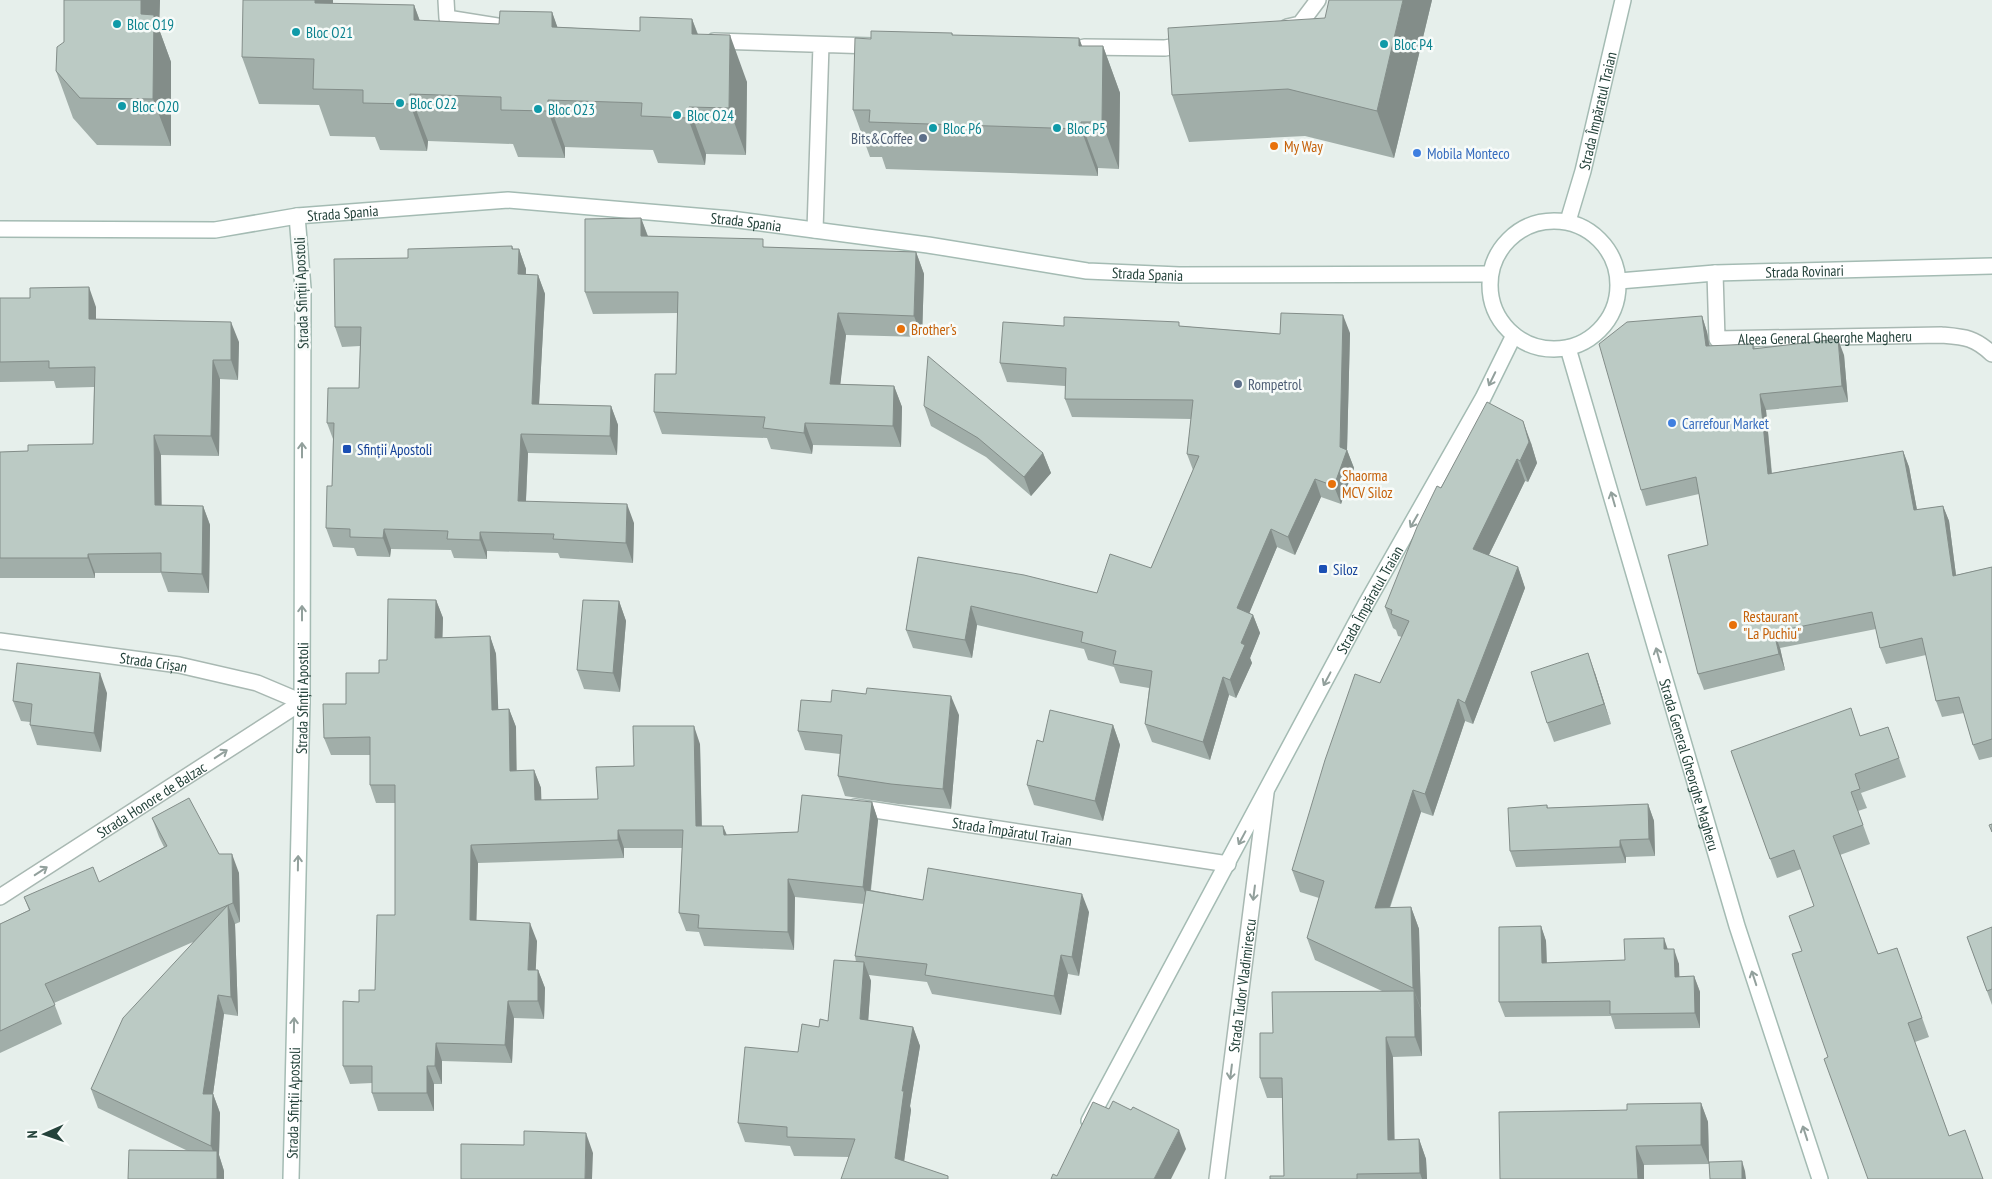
<svg xmlns="http://www.w3.org/2000/svg" width="1992" height="1179" font-family="'PT Sans Narrow',sans-serif">
<style>
.lines{fill:none;stroke-linecap:round;stroke-linejoin:round}
.lane-casing{stroke:#a8b8b2;stroke-width:18}
.street-casing{stroke:#a8b8b2;stroke-width:18}
.secondary-casing{stroke:#a4bbb3;stroke-width:18}
.lane{stroke:#fff;stroke-width:15}
.street{stroke:#fff;stroke-width:15}
.secondary{stroke:#fff;stroke-width:15}
.wall{fill:#a1aea9}
.shaded-wall{fill:#838d89}
.building{fill:#bbcac4;stroke:#838d89}
.oneway{stroke:#92a09c}
.culture-dot{fill:#0f9aa8;stroke:#f7fbf9;stroke-width:2}
.service-dot{fill:#5c6f8a;stroke:#f7fbf9;stroke-width:2}
.food-dot{fill:#e8710a;stroke:#f7fbf9;stroke-width:2}
.shop-dot{fill:#3f7fe0;stroke:#f7fbf9;stroke-width:2}
.transit-dot{fill:#1a4fb4;stroke:#f7fbf9;stroke-width:2}
.labels{text-anchor:middle;dominant-baseline:central;stroke-width:5;stroke-linejoin:round;paint-order:stroke}
.culture-label{font-size:15px;fill:#0d838f;stroke:#f7fbf9;text-anchor:start}
.street-label{font-size:15px;fill:#24423a;stroke:#f7fbf9}
.service-label{font-size:15px;fill:#4e5e75;stroke:#f7fbf9;text-anchor:end}
.food-label{font-size:15px;fill:#c56008;stroke:#f7fbf9;text-anchor:start}
.shop-label{font-size:15px;fill:#366cbe;stroke:#f7fbf9;text-anchor:start}
.transit-label{font-size:15px;fill:#164399;stroke:#f7fbf9;text-anchor:start}
</style>
<rect width="100%" height="100%" fill="#e6efeb"/>
<g class="lines">
<!-- lane casing -->
<g class="lane-casing">
<path id="lane" d="M446,0L447,18L497,26
M1287,27L1300,24L1318,0
M714,41L873,46
M1084,47L1165,48L1188,44
M815,230L821,45"/>
</g>
<!-- street casing -->
<g class="street-casing">
<g id="street">
<path id="s1" d="M1715,273L1717,339L1941,335C1964,337 1974,337 1992,354"/>
<path id="s2" d="M0,641L179,665L257,683L302,702"/>
<path id="s3" d="M855,807L1228,864"/>
<path id="s4" d="M0,897L302,702"/>
<path id="s5" d="M1217,1179L1266,793"/>
</g>
</g>
<!-- secondary casing -->
<g class="secondary-casing">
<g id="secondary">
<circle cx="1554" cy="285" r="64"/>
<path id="s6" d="M1568,221L1583,171L1623,0"/>
<path id="s7" d="M0,229L215,230L297,216L508,200L731,219L928,245L1087,271L1179,275L1490,274"/>
<path id="s8" d="M1619,281L1715,273L1992,266"/>
<path id="s9" d="M1568,348L1737,926L1820,1179"/>
<path id="s10" d="M1089,1121L1366,604L1483,398L1514,335"/>
<path id="s11" d="M291,1179L302,702L303,288L297,216"/>
</g>
</g>
<!-- lane -->
<use href="#lane" class="lane"/>
<!-- street -->
<use href="#street" class="street"/>
<!-- secondary -->
<use href="#secondary" class="secondary"/>
</g>
<!-- wall -->
<path class="wall" d="M64,0H160L159,29L171,62V146L97,145L73,118L56,71L64,42Z
M1432,0L1394,158L1305,136L1189,142L1172,95L1325,18Z
M333,3L414,5L420,21L499,24L552,12L557,27L640,31L692,19L698,34L747,82L746,155L706,154L705,165L658,163L653,150L565,147V158L518,157L513,144L428,141L427,151L380,150L375,137L330,136L319,105L259,104L242,57Z
M952,33L953,35L1079,38L1082,46H1103L1120,93L1119,169L1098,168V176L886,169L882,157H870L853,110L871,39Z
M641,218L648,236L766,247L916,252L924,274L922,337L846,335L840,384L894,386L902,407L901,447L813,445L812,454L771,449L767,438L662,434L654,412L676,374L678,313L593,314L585,292Z
M513,249H519L526,269V274L538,275L545,294L539,404L611,406L618,425L617,455L528,453L526,501L634,523L633,563L560,558L558,553L487,551V559L454,558L451,550L391,549L390,557L357,556L354,548L333,547L326,528L332,486L333,439L327,423L359,388L360,346L342,347L335,327L408,258Z
M0,298L96,307V319L239,342L238,380L220,379L219,456L161,455V505L203,506L210,525L209,593L168,592L161,573H95V578H0V452L28,451L93,444L94,387L56,388L54,381L0,382Z
M1702,316L1707,332L1710,346L1753,344L1755,348L1844,355L1848,402L1766,410L1772,473L1903,451L1909,467L1917,510L1943,506L1949,521L1956,575L1992,567V757L1979,760L1973,745L1964,713L1942,717L1936,701L1926,655L1886,664L1880,648L1876,629L1780,648L1785,670L1704,690L1698,674L1708,545L1699,494L1646,506L1641,490Z
M1064,326H1180L1280,334L1350,333L1347,450L1354,468L1341,504L1321,497L1295,555L1277,547L1249,613L1253,615L1260,633L1250,658L1252,663L1236,698L1229,695L1210,760L1152,742L1145,724L1149,688L1120,683L1114,667L1088,660L1084,649L977,625L972,658L913,648L906,630L918,557L1097,593L1151,568L1193,470L1187,454L1191,419L1072,417L1065,399V386L1007,382L1000,363Z
M924,406L1043,453L1051,473L1031,496L986,457L931,426Z
M1531,443L1537,463L1528,482L1525,481L1489,555L1518,567L1525,588L1473,724L1465,721L1433,816L1421,812L1390,908L1411,907L1419,929L1422,1056L1393,1057L1394,1140L1419,1139L1426,1159L1427,1179H1270L1284,1176L1282,1098H1267L1260,1078L1273,1033L1382,991L1315,960L1307,938L1319,898L1300,892L1292,870L1380,683L1402,637L1398,636L1396,630L1393,628L1385,607L1441,488Z
M436,600L443,618L442,638L490,636L496,654L498,709H509L516,727V771L534,770L541,788V800L598,799L634,766L700,744L702,826H723L727,835L798,832L872,802L878,820L871,890L923,900L1089,912L1079,976L1068,974L1061,1015L932,994L927,982L869,975L871,981L868,1020L913,1027L920,1046L910,1106L911,1110L904,1161L849,1157L794,1156L790,1146L745,1142L738,1123L819,1027L828,1021L856,962L855,956L864,904L795,897L794,950L704,946L699,932L686,931L679,913L682,848H624V858L478,863L476,920L537,941L535,970H538L545,988L544,1019L514,1018L512,1063L442,1061V1084H434V1111H378L372,1093V1083L350,1084L343,1066L359,1002L375,990L395,915V803H376L370,785V755H331L324,738L346,704L379,673L387,660Z
M619,601L626,621L620,692L584,689L577,670Z
M1595,673L1611,724L1554,742L1547,723Z
M107,693L101,752L37,745L30,725V722L21,721L13,701Z
M959,715L951,809L898,804L845,796L838,776L840,754L805,750L798,731Z
M1113,725L1120,745L1103,821L1034,805L1027,785L1043,742Z
M1888,727L1906,777L1861,793L1867,808L1858,811L1870,844L1840,855L1878,954L1897,948L1929,1037L1915,1042L1949,1136L1983,1179L1828,1057L1802,951L1814,906L1801,869L1777,878L1731,751L1861,736Z
M1648,804L1654,821L1655,856L1626,857V863L1516,867L1510,851L1547,805L1548,808Z
M152,818L219,854L239,873L240,922L235,924L238,1016L224,1014L213,1094L220,1113L219,1155L224,1171L188,1151L98,1108L91,1089L193,942L54,1003L62,1024L0,1053V924L29,910L24,897L99,882L164,847L159,837Z
M1541,926L1546,941L1547,963L1625,960L1668,949L1679,964V977L1694,976L1700,992V1028L1615,1029L1611,1016L1505,1017L1499,1002Z
M1992,927V1005L1967,937Z
M1701,1103L1708,1122L1709,1164L1644,1165V1179H1500L1627,1110Z"/>
<!-- shaded-wall -->
<path class="shaded-wall" d="M141,0H160L159,29L171,62V146L153,99L141,14Z
M315,0H333V50L315,3Z
M1403,0H1432L1394,158L1377,111Z
M414,5L431,52L414,20Z
M552,12L569,59L552,27Z
M692,19L709,66L692,34Z
M730,35L747,82L746,155L729,108Z
M1079,38L1096,85L1079,46Z
M1103,46L1120,93L1119,169L1102,122Z
M410,94L428,141L427,151L410,104Z
M548,100L565,147V158L548,111Z
M689,107L706,154L705,165L688,118Z
M1081,122L1098,168V176L1081,129Z
M641,218L649,240L641,236Z
M512,246L518,263L519,249L526,269L525,293L518,274L512,249Z
M916,252L924,274L922,337L914,316Z
M538,275L545,294L538,423L532,404Z
M89,287L96,307V339L89,319Z
M838,313L846,335L838,405L830,384Z
M1343,315L1350,333L1347,450L1354,468L1341,504L1334,486L1340,447Z
M1702,316L1707,332L1712,362L1706,346Z
M231,322L239,342L238,380L231,360Z
M1838,339L1844,355L1848,402L1842,386Z
M213,360L220,379L219,456L211,436Z
M894,386L902,407L901,447L893,426Z
M1760,394L1766,410L1773,490L1768,474Z
M611,406L618,425L617,455L610,436Z
M1523,421L1531,443L1537,463L1528,482L1520,461Z
M805,423L813,445L812,454L804,433Z
M521,434L528,453L525,520L518,501Z
M154,435L161,455L162,525L155,505Z
M1903,451L1909,467L1920,526L1914,510Z
M1043,453L1051,473L1031,496L1024,477Z
M1517,459L1525,481L1481,571L1473,549Z
M1315,479L1321,497L1295,555L1288,537Z
M627,504L634,523L633,563L626,543Z
M203,506L210,525L209,593L202,574Z
M1943,506L1949,521L1958,591L1953,576Z
M384,529L391,549L390,557L383,538Z
M1271,529L1277,547L1244,626L1237,608Z
M480,532L487,551V559L480,540Z
M88,554L95,573V578L88,558Z
M1518,567L1525,588L1473,724L1465,703Z
M436,600L443,618L442,656L435,638Z
M619,601L626,621L620,692L613,673Z
M971,606L977,625L972,658L965,640Z
M1253,615L1260,633L1250,658L1252,663L1236,698L1230,680L1241,643Z
M1774,632L1780,648L1785,670L1779,654Z
M490,636L496,654L499,727L492,710Z
M1588,653L1595,673L1611,724L1604,704Z
M100,673L107,693L101,752L94,733Z
M1223,677L1229,695L1210,760L1203,742Z
M951,696L959,715L951,809L943,789Z
M1458,699L1465,721L1433,816L1425,794Z
M509,709L516,727L517,789L510,771Z
M1113,725L1120,745L1103,821L1095,801Z
M694,726L700,744L702,844L696,826Z
M534,770L541,788L542,818L535,800Z
M1413,790L1421,812L1382,930L1375,908Z
M872,802L878,820L869,904L863,887Z
M1648,804L1654,821L1655,856L1649,839Z
M723,826L730,844L724,835Z
M618,830L624,848V858L618,840Z
M1620,840L1626,857V863L1620,847Z
M471,845L478,863L476,938L470,920Z
M232,854L239,873L240,922L233,903Z
M788,879L795,897L794,950L788,932Z
M1082,894L1089,912L1079,976L1072,957Z
M228,905L235,924L238,1016L231,997Z
M1411,907L1419,929L1421,1009L1413,988Z
M530,923L537,941L535,988L528,970Z
M1541,926L1546,941L1547,978L1542,963Z
M1664,938L1669,953L1664,949Z
M1674,949L1679,964L1680,992L1675,977Z
M1061,955L1068,974L1061,1015L1054,996Z
M864,962L871,981L867,1038L860,1019Z
M538,970L545,988L544,1019L538,1001Z
M1694,976L1700,992V1028L1695,1013Z
M1414,991L1421,1010L1422,1056L1415,1037Z
M218,995L224,1014L213,1094L220,1113L219,1155L224,1171V1179H217V1162L211,1146L203,1094Z
M508,1001L514,1018L512,1063L505,1045Z
M913,1027L920,1046L910,1106L911,1110L902,1177L895,1158L902,1091Z
M1386,1037L1393,1057L1395,1159L1388,1140Z
M436,1043L442,1061V1084L435,1066Z
M427,1066L434,1084V1111L427,1093Z
M1701,1103L1708,1122L1709,1164L1701,1145Z
M1179,1130L1186,1149L1171,1179H1154Z
M586,1133L593,1153L592,1179H585Z
M1419,1139L1426,1159L1427,1179H1422L1420,1173Z
M1636,1146L1644,1165V1179H1638Z
M1742,1161L1745,1171L1746,1179H1742Z"/>
<!-- building -->
<path class="building" d="M64,0H141V14L154,15L153,99L80,98L56,71L57,47L64,42Z
M243,0H315V3L414,5V20L499,24L500,11L552,12V27L640,31V17L692,19V34L730,35L729,108L689,107L688,118L641,116L642,103L548,100V111L501,110V97L410,94V104L363,103V90L313,89L314,59L242,57Z
M1329,0H1403L1377,111L1288,89L1172,95L1168,28L1325,18Z
M871,31L952,33V35L1079,38V46H1103L1102,122H1081V129L869,122L870,110H853L855,38L871,39Z
M641,218V236L763,239V247L916,252L914,316L838,313L830,384L894,386L893,426L805,423L804,433L763,428L765,417L654,412L655,374H676L678,292H585V219Z
M512,246V249H519L518,274L538,275L532,404L611,406L610,436L521,434L518,501L627,504L626,543L553,539L554,534L480,532V540L447,539L448,531L384,529L383,538L350,537V529L326,528L327,486H332L334,423H327L328,388H359L361,327H335L334,259L408,258V249Z
M89,287V319L231,322V360H213L211,436L154,435L155,505L203,506L202,574L161,572V553L88,554V558H0V452L28,451V445L93,444L95,367L49,368V361L0,362V298H30V288Z
M1281,313L1343,315L1340,447L1347,450L1334,486L1315,479L1288,537L1271,529L1237,608L1253,615L1241,643L1245,645L1230,680L1223,677L1203,742L1145,724L1152,671L1113,664L1116,651L1081,642L1083,632L971,606L965,640L906,630L918,557L1024,575L1097,593L1110,554L1151,568L1199,456L1187,454L1193,400L1065,399L1066,368L1000,363L1003,322L1064,326V317L1179,322V326L1280,334Z
M1702,316L1706,346L1753,344V349L1838,339L1842,386L1760,394L1768,474L1903,451L1914,510L1943,506L1953,576L1992,567V739L1973,745L1959,697L1936,701L1922,638L1880,648L1872,612L1774,632L1779,654L1698,674L1668,555L1708,545L1696,477L1641,490L1599,344L1627,322Z
M928,356L1043,453L1024,477L978,438L924,406Z
M1487,402L1523,421L1529,442L1520,461L1517,459L1473,549L1518,567L1465,703L1458,699L1425,794L1413,790L1375,908L1411,907L1413,988L1307,938L1324,881L1292,870L1325,760L1355,674L1380,683L1409,621L1391,614L1392,610L1385,607L1417,527L1437,486L1441,488Z
M388,599L436,600L435,638L490,636L492,710L509,709L510,771L534,770L535,800L598,799L596,767L634,766L633,726H694L696,826H723L724,835L798,832L802,795L872,802L863,887L788,879V932L698,928L699,915L679,913L683,830H618V840L471,845L470,920L530,923L528,970H538V1001H508L505,1045L436,1043L435,1066H427V1093H372V1066H343V1001L359,1002V990H375L377,915H395V785H370V737L324,738L323,704H346V673H379V660H387Z
M583,600L619,601L613,673L577,670Z
M1588,653L1604,704L1547,723L1531,672Z
M17,663L100,673L94,733L30,725L32,704L13,701Z
M867,688L951,696L943,789L891,784L838,776L842,735L798,731L801,700L831,702L832,690L866,694Z
M1851,708L1860,736L1888,727L1899,758L1855,774L1860,789L1851,792L1863,825L1833,836L1878,954L1897,948L1922,1018L1908,1023L1949,1136L1965,1130L1983,1179H1868L1824,1059L1828,1057L1792,954L1802,951L1789,916L1814,906L1794,850L1770,859L1731,751Z
M1050,710L1113,725L1095,801L1027,785L1037,740L1043,742Z
M189,798L219,854H232L233,903L228,905L231,997L218,995L203,1094H213L211,1146L91,1089L123,1018L228,905L45,984L55,1005L0,1031V924L30,910L24,897L93,867L99,882L167,846L152,818Z
M1648,804L1649,839L1620,840V847L1510,851L1508,808L1547,805V808Z
M1992,824V832L1989,825Z
M928,868L1082,894L1072,957L1061,955L1054,996L925,975L927,964L855,956L866,890L923,900Z
M1541,926L1542,963L1625,960L1624,939L1664,938V949H1674L1675,977L1694,976L1695,1013L1610,1014V1001L1499,1002V927Z
M1992,927V989L1987,991L1967,937Z
M834,960L864,962L860,1019L913,1027L902,1091H904L895,1158L948,1176V1179H841L855,1139L787,1137V1127L738,1123L745,1047L798,1052L802,1024L819,1027L820,1019L828,1021Z
M1414,991L1415,1037H1386L1388,1140L1419,1139L1420,1173L1357,1174V1179H1270V1176H1284L1282,1078H1260V1033H1273L1272,992Z
M1113,1101L1131,1110L1133,1107L1179,1130L1154,1179H1051L1053,1174L1057,1176L1093,1102L1109,1109Z
M1701,1103V1145L1636,1146L1638,1179H1500L1499,1112L1627,1110V1104Z
M524,1131L586,1133L585,1179H461V1144L524,1145Z
M129,1150L217,1151V1179H128Z
M1742,1161V1179H1710L1709,1162Z"/>
<!-- one-way arrows -->
<defs><path id="oneway-shaft" d="M-6 0H5M1.5-3L5.5 0L1.5 3" fill="none" stroke-width="1.6" stroke-linecap="round" stroke-linejoin="round" transform="scale(1.25)"/></defs>
<g class="oneway">
<use href="#oneway-shaft" transform="translate(1492 379) rotate(116)"/>
<use href="#oneway-shaft" transform="translate(302 450) rotate(-90)"/>
<use href="#oneway-shaft" transform="translate(1613 499) rotate(-106)"/>
<use href="#oneway-shaft" transform="translate(1414 521) rotate(120)"/>
<use href="#oneway-shaft" transform="translate(302 613) rotate(-90)"/>
<use href="#oneway-shaft" transform="translate(1658 655) rotate(-106)"/>
<use href="#oneway-shaft" transform="translate(1327 679) rotate(118)"/>
<use href="#oneway-shaft" transform="translate(221 754) rotate(-33)"/>
<use href="#oneway-shaft" transform="translate(1242 838) rotate(118)"/>
<use href="#oneway-shaft" transform="translate(298 863) rotate(-89)"/>
<use href="#oneway-shaft" transform="translate(41 871) rotate(-33)"/>
<use href="#oneway-shaft" transform="translate(1254 893) rotate(97)"/>
<use href="#oneway-shaft" transform="translate(1754 978) rotate(-108)"/>
<use href="#oneway-shaft" transform="translate(294 1025) rotate(-89)"/>
<use href="#oneway-shaft" transform="translate(1231 1072) rotate(97)"/>
<use href="#oneway-shaft" transform="translate(1805 1133) rotate(-108)"/>
</g>
<!-- markers -->
<g class="culture-dot">
<circle cx="117" cy="24" r="5"/>
<circle cx="296" cy="32" r="5"/>
<circle cx="1384" cy="44" r="5"/>
<circle cx="400" cy="103" r="5"/>
<circle cx="122" cy="106" r="5"/>
<circle cx="538" cy="109" r="5"/>
<circle cx="677" cy="115" r="5"/>
<circle cx="933" cy="128" r="5"/>
<circle cx="1057" cy="128" r="5"/>
</g>
<g class="service-dot">
<circle cx="923" cy="138" r="5"/>
<circle cx="1238" cy="384" r="5"/>
</g>
<g class="food-dot">
<circle cx="1274" cy="146" r="5"/>
<circle cx="901" cy="329" r="5"/>
<circle cx="1332" cy="484" r="5"/>
<circle cx="1733" cy="625" r="5"/>
</g>
<g class="shop-dot">
<circle cx="1417" cy="153" r="5"/>
<circle cx="1672" cy="423" r="5"/>
</g>
<g class="transit-dot">
<rect x="342" y="444" width="10" height="10" rx="2.5"/>
<rect x="1318" y="564" width="10" height="10" rx="2.5"/>
</g>
<g class="labels">
<!-- culture labels -->
<g class="culture-label">
<text x="127" y="24">Bloc O19</text>
<text x="306" y="32">Bloc O21</text>
<text x="1394" y="44">Bloc P4</text>
<text x="410" y="103">Bloc O22</text>
<text x="132" y="106">Bloc O20</text>
<text x="548" y="109">Bloc O23</text>
<text x="687" y="115">Bloc O24</text>
<text x="943" y="128">Bloc P6</text>
<text x="1067" y="128">Bloc P5</text>
</g>
<!-- street labels -->
<g class="street-label">
<text stroke="none"><textPath href="#s6" startOffset="114">Strada Împăratul Traian</textPath></text>
<text stroke="none"><textPath href="#s7" startOffset="344">Strada Spania</textPath></text>
<text stroke="none"><textPath href="#s7" startOffset="749">Strada Spania</textPath></text>
<text stroke="none"><textPath href="#s8" startOffset="186">Strada Rovinari</textPath></text>
<text stroke="none"><textPath href="#s7" startOffset="1154">Strada Spania</textPath></text>
<text transform="translate(301 293) rotate(-92)">Strada Sfinții Apostoli</text>
<text stroke="none"><textPath href="#s1" startOffset="174">Aleea General Gheorghe Magheru</textPath></text>
<text stroke="none"><textPath href="#s10" startOffset="592">Strada Împăratul Traian</textPath></text>
<text stroke="none"><textPath href="#s2" startOffset="155">Strada Crișan</textPath></text>
<text stroke="none"><textPath href="#s11" startOffset="481">Strada Sfinții Apostoli</textPath></text>
<text stroke="none"><textPath href="#s9" startOffset="434">Strada General Gheorghe Magheru</textPath></text>
<text stroke="none"><textPath href="#s4" startOffset="180">Strada Honore de Balzac</textPath></text>
<text stroke="none"><textPath href="#s3" startOffset="159">Strada Împăratul Traian</textPath></text>
<text stroke="none"><textPath href="#s5" startOffset="195">Strada Tudor Vladimirescu</textPath></text>
<text stroke="none"><textPath href="#s11" startOffset="76">Strada Sfinții Apostoli</textPath></text>
</g>
<!-- service labels -->
<g class="service-label">
<text x="913" y="138">Bits&amp;Coffee</text>
<text x="1248" y="384" text-anchor="start">Rompetrol</text>
</g>
<!-- food labels -->
<g class="food-label">
<text x="1284" y="146">My Way</text>
<text x="911" y="329">Brother's</text>
<text x="1342" y="475">Shaorma<tspan x="1342" dy="17">MCV Siloz</tspan></text>
<text x="1743" y="616">Restaurant<tspan x="1743" dy="17">"La Puchiu"</tspan></text>
</g>
<!-- shop labels -->
<g class="shop-label">
<text x="1427" y="153">Mobila Monteco</text>
<text x="1682" y="423">Carrefour Market</text>
</g>
<!-- transit labels -->
<g class="transit-label">
<text x="357" y="449">Sfinții Apostoli</text>
<text x="1333" y="569">Siloz</text>
</g>
</g>
<!-- north arrow -->
<g transform="translate(45 1134) rotate(268)" stroke="#f7fbf9" stroke-width="4" paint-order="stroke">
<path d="M0-4L9 19L0 12L-9 19Z" fill="#24423a"/>
<text y="-8" font-size="14" font-weight="bold" text-anchor="middle" fill="#24423a">N</text>
</g>
</svg>
